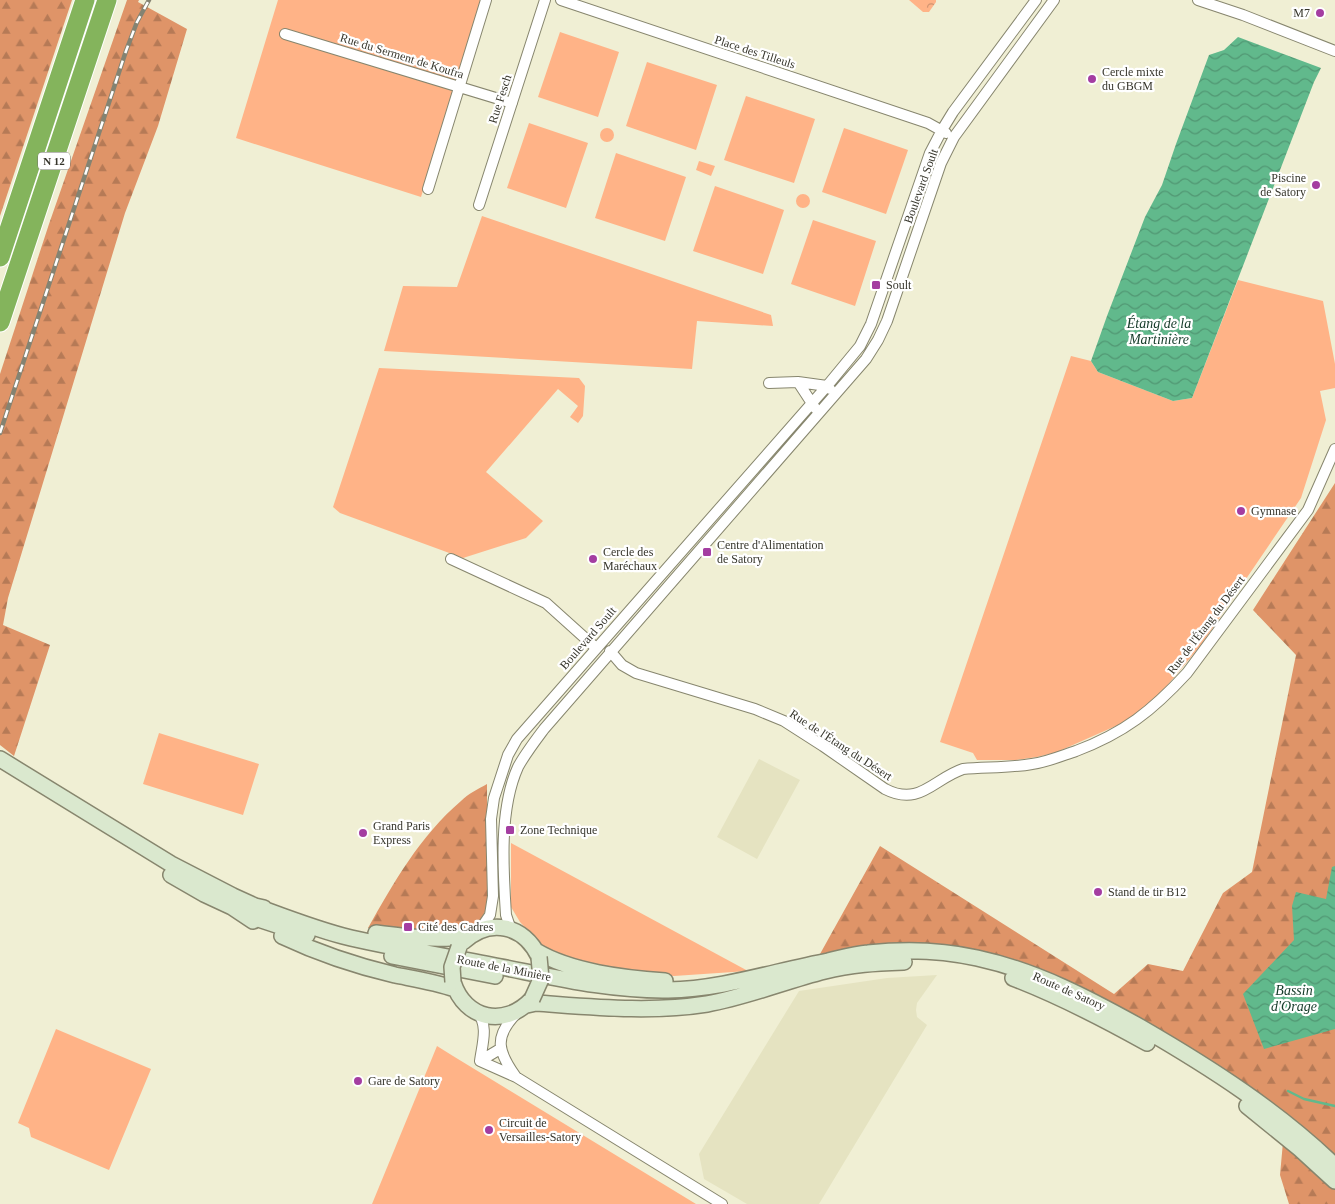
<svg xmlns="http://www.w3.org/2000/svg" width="1335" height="1204" font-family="Georgia,serif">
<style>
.built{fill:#e5e3c1}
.green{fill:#ffb387}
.forest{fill:url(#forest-firs)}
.park{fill:url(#park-crowns)}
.water{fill:url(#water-waves)}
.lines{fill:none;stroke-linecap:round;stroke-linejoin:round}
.stream{stroke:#61b98c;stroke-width:2.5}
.street-casing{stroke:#87866e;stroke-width:12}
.secondary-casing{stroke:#87866e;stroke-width:18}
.highway-casing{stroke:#fff;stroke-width:21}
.street{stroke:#fff;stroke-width:10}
.secondary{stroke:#dae8ce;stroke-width:15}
.highway{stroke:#84b45c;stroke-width:19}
.rail-casing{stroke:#848372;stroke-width:4.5}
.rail{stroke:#fff;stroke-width:2.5;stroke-dasharray:8;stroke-linecap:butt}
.secondary-bridge-casing{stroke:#87866e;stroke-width:18;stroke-linecap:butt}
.secondary-bridge{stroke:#dae8ce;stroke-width:15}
.poi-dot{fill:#a43da1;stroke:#fff;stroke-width:2}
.labels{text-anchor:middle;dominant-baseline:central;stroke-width:4.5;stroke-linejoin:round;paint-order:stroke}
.shield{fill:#fff;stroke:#72726b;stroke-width:1}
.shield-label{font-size:11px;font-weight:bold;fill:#36352b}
.poi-label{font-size:12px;fill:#36352b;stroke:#fff;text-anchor:start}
.street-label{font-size:12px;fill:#36352b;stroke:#fff}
.water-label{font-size:14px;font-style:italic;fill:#153b29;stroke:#fff}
</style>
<defs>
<pattern id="forest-firs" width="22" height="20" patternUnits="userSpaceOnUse" patternTransform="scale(1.25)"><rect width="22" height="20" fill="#df9468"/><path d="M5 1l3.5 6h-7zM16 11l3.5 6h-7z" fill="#b67a56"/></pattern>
<pattern id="park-crowns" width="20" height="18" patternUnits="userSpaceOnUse" patternTransform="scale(1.25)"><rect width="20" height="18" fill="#ffb387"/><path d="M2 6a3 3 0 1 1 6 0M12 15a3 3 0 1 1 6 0" fill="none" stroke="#cf926f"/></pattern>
<pattern id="water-waves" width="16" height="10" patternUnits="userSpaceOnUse" patternTransform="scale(1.25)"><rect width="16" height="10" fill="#61b98c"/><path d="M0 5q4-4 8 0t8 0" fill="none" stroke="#519773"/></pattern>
</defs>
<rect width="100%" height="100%" fill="#f0efd4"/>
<!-- built -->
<path class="built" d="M759,759L800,780L757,859L717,837Z
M937,975L917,1003L916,1010L917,1017L927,1025L819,1204H747L704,1179L699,1154L799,991L887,978Z"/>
<!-- green -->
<path class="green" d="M278,0H481L421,197L236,138Z
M560,32L619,52L598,117L538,97Z
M647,62L717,85L696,150L626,126Z
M746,96L815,119L794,183L724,160Z
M529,123L588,143L566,208L507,188Z
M600 135a7 7 0 1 1 14 0a7 7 0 1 1-14 0Z
M844,128L908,150L886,214L822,192Z
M616,153L686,177L665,241L595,218Z
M699,161L715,166L711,176L696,170Z
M715,186L784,210L763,274L693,251Z
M796 201a7 7 0 1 1 14 0a7 7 0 1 1-14 0Z
M482,216L771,315L773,326L697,321L692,369L384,351L403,286L457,287Z
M813,220L876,241L855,306L791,284Z
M1238,280L1323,301L1335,364V388L1320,391L1326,420L1301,498L1201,645L1161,693L1139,712L1118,725L1057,752L1037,757L1016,760H977L973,753L940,742L1071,356L1091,361L1098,372L1173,401L1192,398Z
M379,368L579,378L585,386L583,416L578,423L570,417L578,406L558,389L486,472L543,521L526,538L463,558L340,513L333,507Z
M159,733L259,764L243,815L143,784Z
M511,843L748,971L674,976L635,973L597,968L549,953L520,922L511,907Z
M56,1029L151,1069L109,1170L31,1137L29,1128L18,1123Z
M437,1046L453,1056L696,1204H372Z"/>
<!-- forest -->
<path class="forest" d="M0,0H72L0,216Z
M127,0H139L138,2L187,29L158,126L125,213L8,598L3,625L50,645L14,756L0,745V374L49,224Z
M1335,483V1204H1289L1280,1175L1285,1120L1215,1068L1154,1026L1027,964L930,945L871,947L820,954L880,846L1114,994L1148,964L1183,971L1223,893L1252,872L1296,655L1253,610Z
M487,784V908L480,921L463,932L446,935L368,928C394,882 420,836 461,801C468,794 478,789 487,784Z"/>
<!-- park -->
<path class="park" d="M909,0H936V2L929,12H923Z"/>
<!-- water -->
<path class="water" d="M1238,37L1321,68L1314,82L1192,398L1173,401L1098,372L1091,361L1107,316L1145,217L1162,185L1176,144L1209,55L1224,50Z
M1335,866V1029L1264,1049L1243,994L1294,940L1292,906L1296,892L1326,899L1332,867Z"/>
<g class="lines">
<!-- stream -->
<path class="stream" d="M1288,1091L1304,1099L1335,1106"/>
<!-- street casing -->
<g class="street-casing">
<path id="street" d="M561,0L928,123L946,133
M1198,0L1243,15L1335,51
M285,34L512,103
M428,189L486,0
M479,205L545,0
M798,382L815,408
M769,383L798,382L827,386L830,389
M451,559L546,603L596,648
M610,651L622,665L636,673L755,709L784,721L823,746L885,789C920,807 933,779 963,769C986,767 1010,768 1032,764C1047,762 1061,756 1076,751C1124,733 1152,711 1187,673L1308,510L1335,449
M511,930L506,915C503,869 499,809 518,767C525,754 535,741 544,729L866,359L878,340L887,321L941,163L954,137L1054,0
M479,931L490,915L493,896L491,819L494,798L508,755L517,739L827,386L860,346L871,324L930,153L942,130L953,112L1036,0
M477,1012C489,1025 482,1045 480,1061
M480,1061L516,1077L722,1204
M480,1061L500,1049
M516,1077C498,1052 493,1037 517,1013"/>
</g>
<!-- secondary casing -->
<g class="secondary-casing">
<path id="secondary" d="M0,759L171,864L233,896L255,906L264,908
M171,875L204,894L232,907L253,921
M255,906C284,917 313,928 343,936C391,948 442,955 491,965C549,976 608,991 668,990C723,989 775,971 828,961C841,958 854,954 868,953C904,949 942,950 977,958C1037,971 1090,999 1142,1028C1211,1068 1278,1111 1335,1166
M246,915L307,935
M376,933C407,937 439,941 469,936
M282,936C318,953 357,966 395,975C415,979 435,982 455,989
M463,942C490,917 524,925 539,957
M536,951C571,972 624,978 665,981
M392,956L495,976
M1013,978C1060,996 1104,1019 1147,1043
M453,982C465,1020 505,1028 532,999
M527,1005L536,1003C593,1007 650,1013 707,1004C747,997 785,981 825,971C851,964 878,963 904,962
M1247,1106L1300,1149L1335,1181"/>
</g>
<!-- highway casing -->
<g class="highway-casing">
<path id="highway" d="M0,257L85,0
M0,322L107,0"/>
</g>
<!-- street -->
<use href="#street" class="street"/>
<!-- secondary -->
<use href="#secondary" class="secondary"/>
<!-- highway -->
<use href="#highway" class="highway"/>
<!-- rail casing -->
<g class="rail-casing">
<path id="rail" d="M0,433L126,51L137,22L149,0"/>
</g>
<!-- rail -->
<use href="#rail" class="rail"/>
<!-- secondary-bridge casing -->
<g class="secondary-bridge-casing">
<path id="secondary-bridge" d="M453,982L452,967L459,947
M532,999L541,979L539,957"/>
</g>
<!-- secondary-bridge -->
<use href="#secondary-bridge" class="secondary-bridge"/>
</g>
<!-- markers -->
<g class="poi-dot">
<circle cx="1320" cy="13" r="5"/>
<circle cx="1092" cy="79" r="5"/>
<circle cx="1316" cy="185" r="5"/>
<rect x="871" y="280" width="10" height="10" rx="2.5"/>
<circle cx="1241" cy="511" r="5"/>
<rect x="702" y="547" width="10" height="10" rx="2.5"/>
<circle cx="593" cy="559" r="5"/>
<rect x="505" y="825" width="10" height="10" rx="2.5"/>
<circle cx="363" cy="833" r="5"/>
<circle cx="1098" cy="892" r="5"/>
<rect x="403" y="922" width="10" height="10" rx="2.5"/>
<circle cx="358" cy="1081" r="5"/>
<circle cx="489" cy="1130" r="5"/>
</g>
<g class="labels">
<!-- shield labels -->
<rect class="shield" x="38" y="152.5" width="32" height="17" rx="4"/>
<g class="shield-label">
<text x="54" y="161">N 12</text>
</g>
<!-- poi labels -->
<g class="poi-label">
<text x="1310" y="13" text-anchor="end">M7</text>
<text x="1102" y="72">Cercle mixte<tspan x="1102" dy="14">du GBGM</tspan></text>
<text x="1306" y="178" text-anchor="end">Piscine<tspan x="1306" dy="14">de Satory</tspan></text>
<text x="886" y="285">Soult</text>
<text x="1251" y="511">Gymnase</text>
<text x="717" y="545">Centre d'Alimentation<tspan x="717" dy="14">de Satory</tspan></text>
<text x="603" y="552">Cercle des<tspan x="603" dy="14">Maréchaux</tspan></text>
<text x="373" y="826">Grand Paris<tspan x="373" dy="14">Express</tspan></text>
<text x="520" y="830">Zone Technique</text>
<text x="1108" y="892">Stand de tir B12</text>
<text x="418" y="927">Cité des Cadres</text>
<text x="368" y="1081">Gare de Satory</text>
<text x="499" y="1123">Circuit de<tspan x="499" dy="14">Versailles-Satory</tspan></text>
</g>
<!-- street labels -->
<g class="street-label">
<text transform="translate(755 52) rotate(18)">Place des Tilleuls</text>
<text transform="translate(402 56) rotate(17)">Rue du Serment de Koufra</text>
<text transform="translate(500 99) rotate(-72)">Rue Fesch</text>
<text transform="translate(921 186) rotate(-70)">Boulevard Soult</text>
<text transform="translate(1206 625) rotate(-53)">Rue de l'Étang du Désert</text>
<text transform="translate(588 638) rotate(-49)">Boulevard Soult</text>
<text transform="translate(841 745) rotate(33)">Rue de l'Étang du Désert</text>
<text transform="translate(504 968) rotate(11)">Route de la Minière</text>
<text transform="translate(1069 991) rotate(24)">Route de Satory</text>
</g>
<!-- water labels -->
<g class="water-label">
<text x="1159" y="323">Étang de la<tspan x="1159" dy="16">Martinière</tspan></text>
<text x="1294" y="990">Bassin<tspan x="1294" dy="16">d'Orage</tspan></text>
</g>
</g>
</svg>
